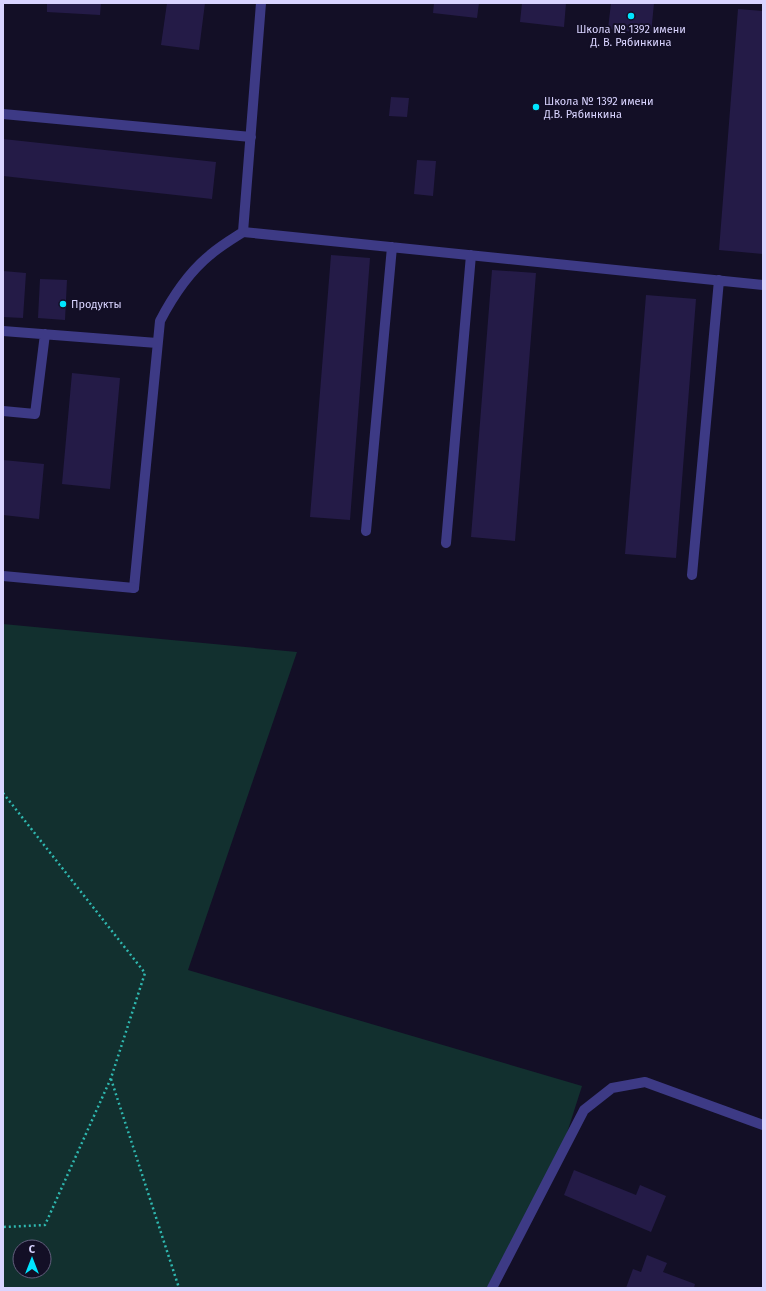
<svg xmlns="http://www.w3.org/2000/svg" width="766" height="1291" font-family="'Fira Sans',sans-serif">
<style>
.green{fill:#12302f;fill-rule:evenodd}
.building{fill:#241b47}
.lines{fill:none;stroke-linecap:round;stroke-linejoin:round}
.path{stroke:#2fb8b0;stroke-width:2.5;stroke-dasharray:2 3;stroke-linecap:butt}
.lane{stroke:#3d3a85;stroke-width:10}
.street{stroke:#3d3a85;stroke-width:10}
.poi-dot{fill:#00e5ff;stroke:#130f26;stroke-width:1.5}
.labels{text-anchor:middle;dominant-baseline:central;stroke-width:4;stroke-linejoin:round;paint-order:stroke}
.poi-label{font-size:11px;fill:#d9d4ff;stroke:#130f26;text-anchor:start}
</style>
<rect width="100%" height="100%" fill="#130f26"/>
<!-- green -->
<path class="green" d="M3,624L297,652L188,970L582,1086L566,1136L494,1288H3ZM20,1247H44V1271H20Z"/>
<!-- building -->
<path class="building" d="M47,3H101L100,15L47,12Z
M167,3H205L199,50L161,45Z
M434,3H479L477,18L433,13Z
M522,3H566L564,27L520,22Z
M611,3H654L651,34L608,29Z
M738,9L763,11V254L719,250Z
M391,97L409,98L407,117L389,116Z
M3,139L216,162L212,199L3,176Z
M417,160L436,161L433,196L414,194Z
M331,255L370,258L350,520L310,517Z
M492,270L536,273L515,541L471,537Z
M3,271L26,273L23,318L3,317Z
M40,279L67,280L65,320L38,318Z
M646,295L696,299L676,558L625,554Z
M72,373L120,378L110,489L62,484Z
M3,460L44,464L39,519L3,515Z
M574,1170L636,1195L640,1185L666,1196L651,1232L564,1195Z
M647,1255L667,1263L663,1272L695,1284L694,1288H626L633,1269L641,1272Z"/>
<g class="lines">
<!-- path -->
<path class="path" d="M3,793L145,973L111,1078L45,1225L3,1227
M111,1079L179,1288"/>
<!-- lane -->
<path class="lane" d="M3,114L251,137
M243,232L763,285
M3,331L157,343
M3,411L35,414L45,334
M366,531L392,247
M446,543L471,255
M692,575L719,280
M134,588L160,321C173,296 188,273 210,255C220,246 232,239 243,232L261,3
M492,1288L584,1110L612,1088L645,1082L763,1125"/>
<!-- street -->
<path class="street" d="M3,576L134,588"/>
</g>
<!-- markers -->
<g class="poi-dot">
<circle cx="631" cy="16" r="4"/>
<circle cx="536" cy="107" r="4"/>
<circle cx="63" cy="304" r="4"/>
</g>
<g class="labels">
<!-- poi labels -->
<g class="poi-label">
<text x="631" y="29" text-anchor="middle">Школа № 1392 имени<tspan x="631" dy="13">Д. В. Рябинкина</tspan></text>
<text x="544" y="101">Школа № 1392 имени<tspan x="544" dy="13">Д.В. Рябинкина</tspan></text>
<text x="71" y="304">Продукты</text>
</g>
</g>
<!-- border -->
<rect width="766" height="1291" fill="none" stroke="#d9d4ff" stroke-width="8"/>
<!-- north arrow -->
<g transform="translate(32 1259)"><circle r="19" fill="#130f26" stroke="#625e7d"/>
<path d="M0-3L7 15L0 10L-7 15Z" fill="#00e5ff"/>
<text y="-6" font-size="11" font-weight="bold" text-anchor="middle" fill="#d9d4ff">С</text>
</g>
</svg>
